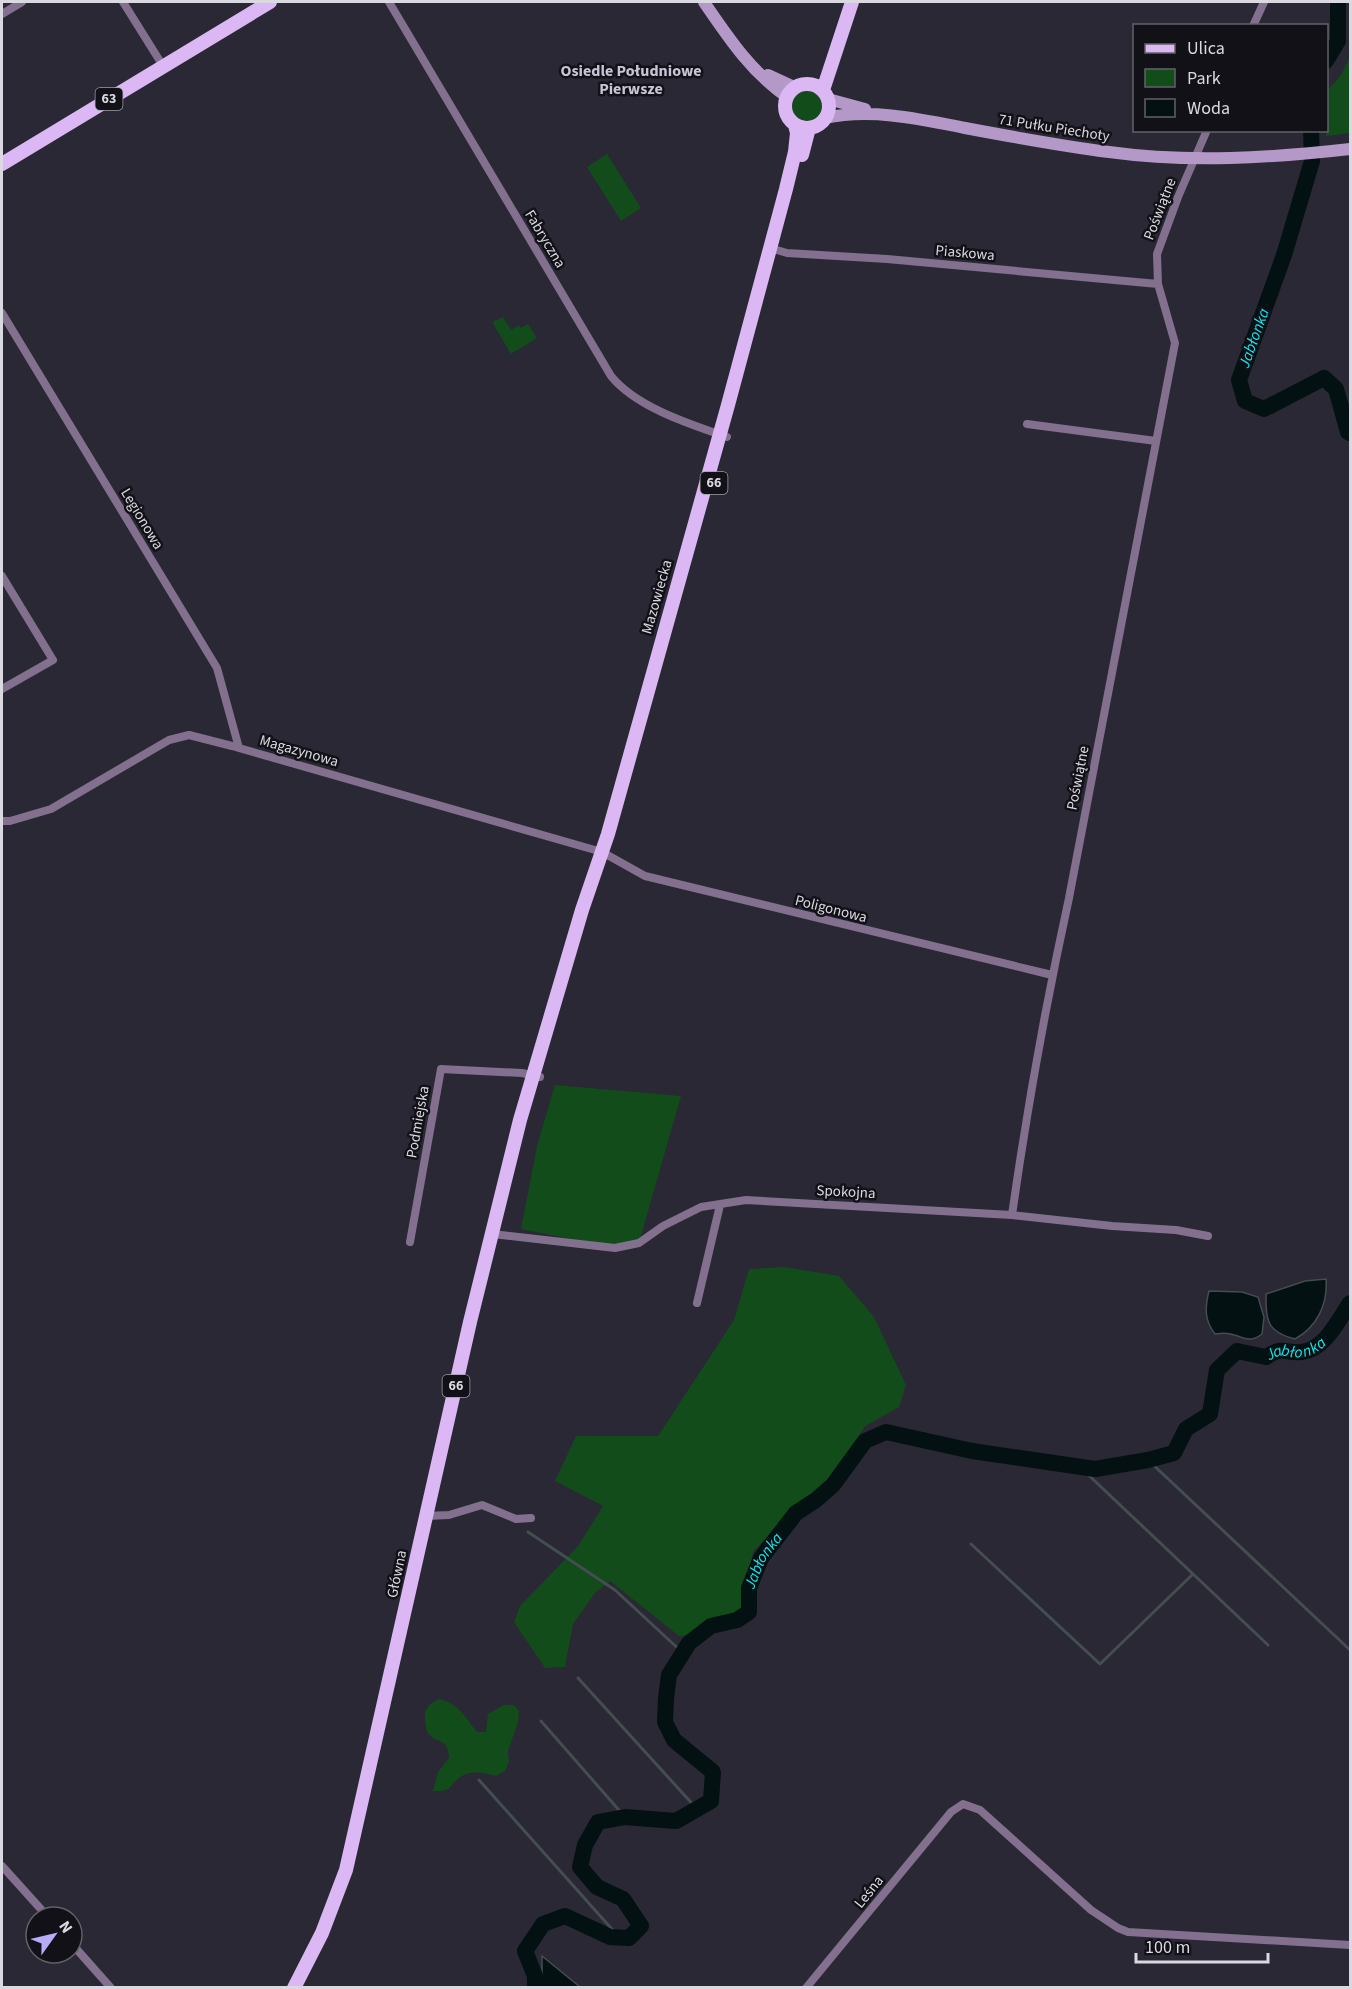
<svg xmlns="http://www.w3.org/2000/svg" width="1352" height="1989" font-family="'Source Sans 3',sans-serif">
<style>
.green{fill:#124c1b}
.water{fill:#031112;stroke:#444d50;stroke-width:1.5}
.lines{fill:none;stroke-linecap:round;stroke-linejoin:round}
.stream{stroke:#444d50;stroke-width:3}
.river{stroke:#031112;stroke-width:16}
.street{stroke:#82708e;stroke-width:8}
.secondary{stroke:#b498c7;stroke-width:12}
.primary{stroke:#dbb7f4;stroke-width:14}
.labels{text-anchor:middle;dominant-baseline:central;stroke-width:5;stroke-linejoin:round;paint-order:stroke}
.shield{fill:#121117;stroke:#9e9da4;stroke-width:1.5}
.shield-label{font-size:14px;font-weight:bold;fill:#dad9e1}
.street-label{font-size:15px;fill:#dad9e1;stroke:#121117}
.neighbourhood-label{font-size:16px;font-weight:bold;fill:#c6c5d5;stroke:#121117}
.water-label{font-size:16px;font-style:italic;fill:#1be1e9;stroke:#121117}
</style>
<rect width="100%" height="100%" fill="#292834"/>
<!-- green -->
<path class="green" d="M1350,57V133L1326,136L1327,91L1341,75Z
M792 106a15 15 0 1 1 30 0a15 15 0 1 1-30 0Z
M607,154L641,208L621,221L587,167Z
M503,317L511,330L519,325L521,328L528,324L537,338L511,354L492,322Z
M555,1085L681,1096L639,1243L615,1248L521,1229L537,1146Z
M784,1267L839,1276L874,1317L906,1385L899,1407L865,1426L834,1478L786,1515L753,1552L745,1599L740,1611L708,1620L693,1635L679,1636L610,1581L595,1593L573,1624L565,1667L545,1668L514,1622L520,1606L578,1546L603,1506L555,1481L576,1436H658L734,1320L749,1269Z
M439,1699C459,1703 465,1717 477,1732H486L488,1714L504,1705H514L519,1711L518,1722L508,1751L509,1761L505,1771L496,1776C484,1773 469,1769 458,1779C446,1789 453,1791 433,1791L438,1772L449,1758C448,1736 437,1745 428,1733C425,1728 425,1719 425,1712L430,1704Z"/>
<!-- water -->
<path class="water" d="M1326,1279C1328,1304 1317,1327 1295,1339C1267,1332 1266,1321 1266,1294L1305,1281Z
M1209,1291L1242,1292L1258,1297L1264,1317L1262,1334C1250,1343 1246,1338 1234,1335C1228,1332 1221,1333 1215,1334C1204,1320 1205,1307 1209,1291Z
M542,1956L580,1987H542Z"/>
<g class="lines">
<!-- stream -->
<path class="stream" d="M1148,1460L1350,1650
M1080,1467L1268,1645
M528,1532L615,1590L683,1653
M971,1544L1100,1664L1193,1574
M578,1678L697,1809
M541,1721L625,1817
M479,1780L619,1937"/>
<!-- river -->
<g class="river">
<path d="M1326,61L1338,41V2"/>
<path d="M1311,130L1312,161L1284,255L1239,380L1245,401L1264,409L1324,378L1336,389L1348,432L1350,433"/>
<path id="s1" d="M535,1988V1976L525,1951L543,1924L565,1916L610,1937L629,1938L641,1926L623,1899L597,1887L580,1867L585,1845L598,1822L625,1817L676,1821L711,1801L713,1772L674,1740L665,1722L666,1698L669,1675L689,1643L711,1626L737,1620L749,1612V1588L761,1558L796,1513L816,1500L833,1485L865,1441L886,1432L972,1451L1095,1469L1148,1460L1174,1453L1186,1429L1210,1414L1217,1370L1237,1351L1266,1357C1284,1345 1285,1354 1302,1352C1325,1349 1338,1321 1350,1303"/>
</g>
<!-- street -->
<path class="street" d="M123,2L163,66
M389,2L611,376C636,407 689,424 727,437
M2,14L22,2
M1253,26L1264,2
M770,248L787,253L887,259L1158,284
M2,313L217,668L239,748
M1027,424L1156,441
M2,576L53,660L2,689
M2,821H10L51,809L169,740L189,735L232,746L602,852L645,876L1052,975
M1012,1215C1027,1109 1046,1003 1069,898L1175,343L1158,284L1157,254L1178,197L1207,130
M492,1234L615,1248L639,1243L663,1226L701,1207L746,1200L1012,1215L1112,1226L1176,1230L1208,1236
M410,1242L441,1069L522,1073L540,1077
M697,1303L720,1205
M426,1516L449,1515L482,1505L516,1519L531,1518
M2,1866L48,1917
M72,1944L111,1988
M806,1988L951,1812L963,1804L980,1810L1091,1910L1118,1928L1128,1932L1350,1945"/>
<!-- secondary -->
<path class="secondary" d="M704,2C728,37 751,72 787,97
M768,75L794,87
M828,99L865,109
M825,118C871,108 920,119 965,128C1013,137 1061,146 1109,152C1189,163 1271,158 1350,149"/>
<!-- primary -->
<path class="primary" d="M785 106a22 22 0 1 1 44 0a22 22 0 1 1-44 0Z
M823,90L852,2
M802,155L809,128
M2,164L270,2
M294,1988L322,1933L346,1870L470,1322L520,1120L582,910L608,834L728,405L786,189L795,152L797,133L795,125"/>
</g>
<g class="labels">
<!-- shield labels -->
<g class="shield">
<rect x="95.5" y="88" width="27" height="22" rx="4.5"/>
<rect x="700.5" y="472" width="27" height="22" rx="4.5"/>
<rect x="442.5" y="1375" width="27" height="22" rx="4.5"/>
</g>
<g class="shield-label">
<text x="109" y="99">63</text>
<text x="714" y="483">66</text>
<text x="456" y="1386">66</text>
</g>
<!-- street labels -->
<g class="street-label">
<text transform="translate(1054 128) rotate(9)">71 Pułku Piechoty</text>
<text transform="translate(1160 209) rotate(-69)">Poświątne</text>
<text transform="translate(545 239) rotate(59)">Fabryczna</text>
<text transform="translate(965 253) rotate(5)">Piaskowa</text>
<text transform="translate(142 519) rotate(59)">Legionowa</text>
<text transform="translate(657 597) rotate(-74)">Mazowiecka</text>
<text transform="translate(299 751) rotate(16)">Magazynowa</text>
<text transform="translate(1078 778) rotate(-79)">Poświątne</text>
<text transform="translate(831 909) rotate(14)">Poligonowa</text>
<text transform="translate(418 1122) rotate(-80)">Podmiejska</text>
<text transform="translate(846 1192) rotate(3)">Spokojna</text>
<text transform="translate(397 1574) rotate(-78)">Główna</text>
<text transform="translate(869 1892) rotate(-51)">Leśna</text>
</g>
<!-- neighbourhood labels -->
<g class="neighbourhood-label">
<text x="631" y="71">Osiedle Południowe<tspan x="631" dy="18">Pierwsze</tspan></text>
</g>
<!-- water labels -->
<g class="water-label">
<text transform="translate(1254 338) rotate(-70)">Jabłonka</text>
<text stroke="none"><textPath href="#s1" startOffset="1408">Jabłonka</textPath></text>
<text stroke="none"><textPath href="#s1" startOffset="744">Jabłonka</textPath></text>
</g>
</g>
<!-- border -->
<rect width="1352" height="1989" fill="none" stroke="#dad9e1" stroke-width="6"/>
<!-- legend -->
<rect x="1133" y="24" width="195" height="108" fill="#121117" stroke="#626168" stroke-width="1.5"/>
<rect x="1145" y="44" width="30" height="9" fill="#dbb7f4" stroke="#626168" stroke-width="1.5"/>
<text x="1187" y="54" font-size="18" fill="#dad9e1">Ulica</text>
<rect x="1145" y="69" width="30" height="18" fill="#124c1b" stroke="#626168" stroke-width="1.5"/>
<text x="1187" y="84" font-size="18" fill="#dad9e1">Park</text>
<rect x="1145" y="99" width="30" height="18" fill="#031112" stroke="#626168" stroke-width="1.5"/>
<text x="1187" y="114" font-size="18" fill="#dad9e1">Woda</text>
<!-- north arrow -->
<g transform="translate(54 1935) rotate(56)"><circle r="28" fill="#121117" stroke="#626168" stroke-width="1.5"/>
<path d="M0-4.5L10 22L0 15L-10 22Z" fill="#b8abf7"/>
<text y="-9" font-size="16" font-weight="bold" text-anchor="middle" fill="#dad9e1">N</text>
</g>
<!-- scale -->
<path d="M1136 1953v9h132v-9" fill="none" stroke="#dad9e1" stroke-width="3"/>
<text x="1145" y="1953" font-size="18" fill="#dad9e1" stroke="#121117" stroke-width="4.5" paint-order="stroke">100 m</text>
</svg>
